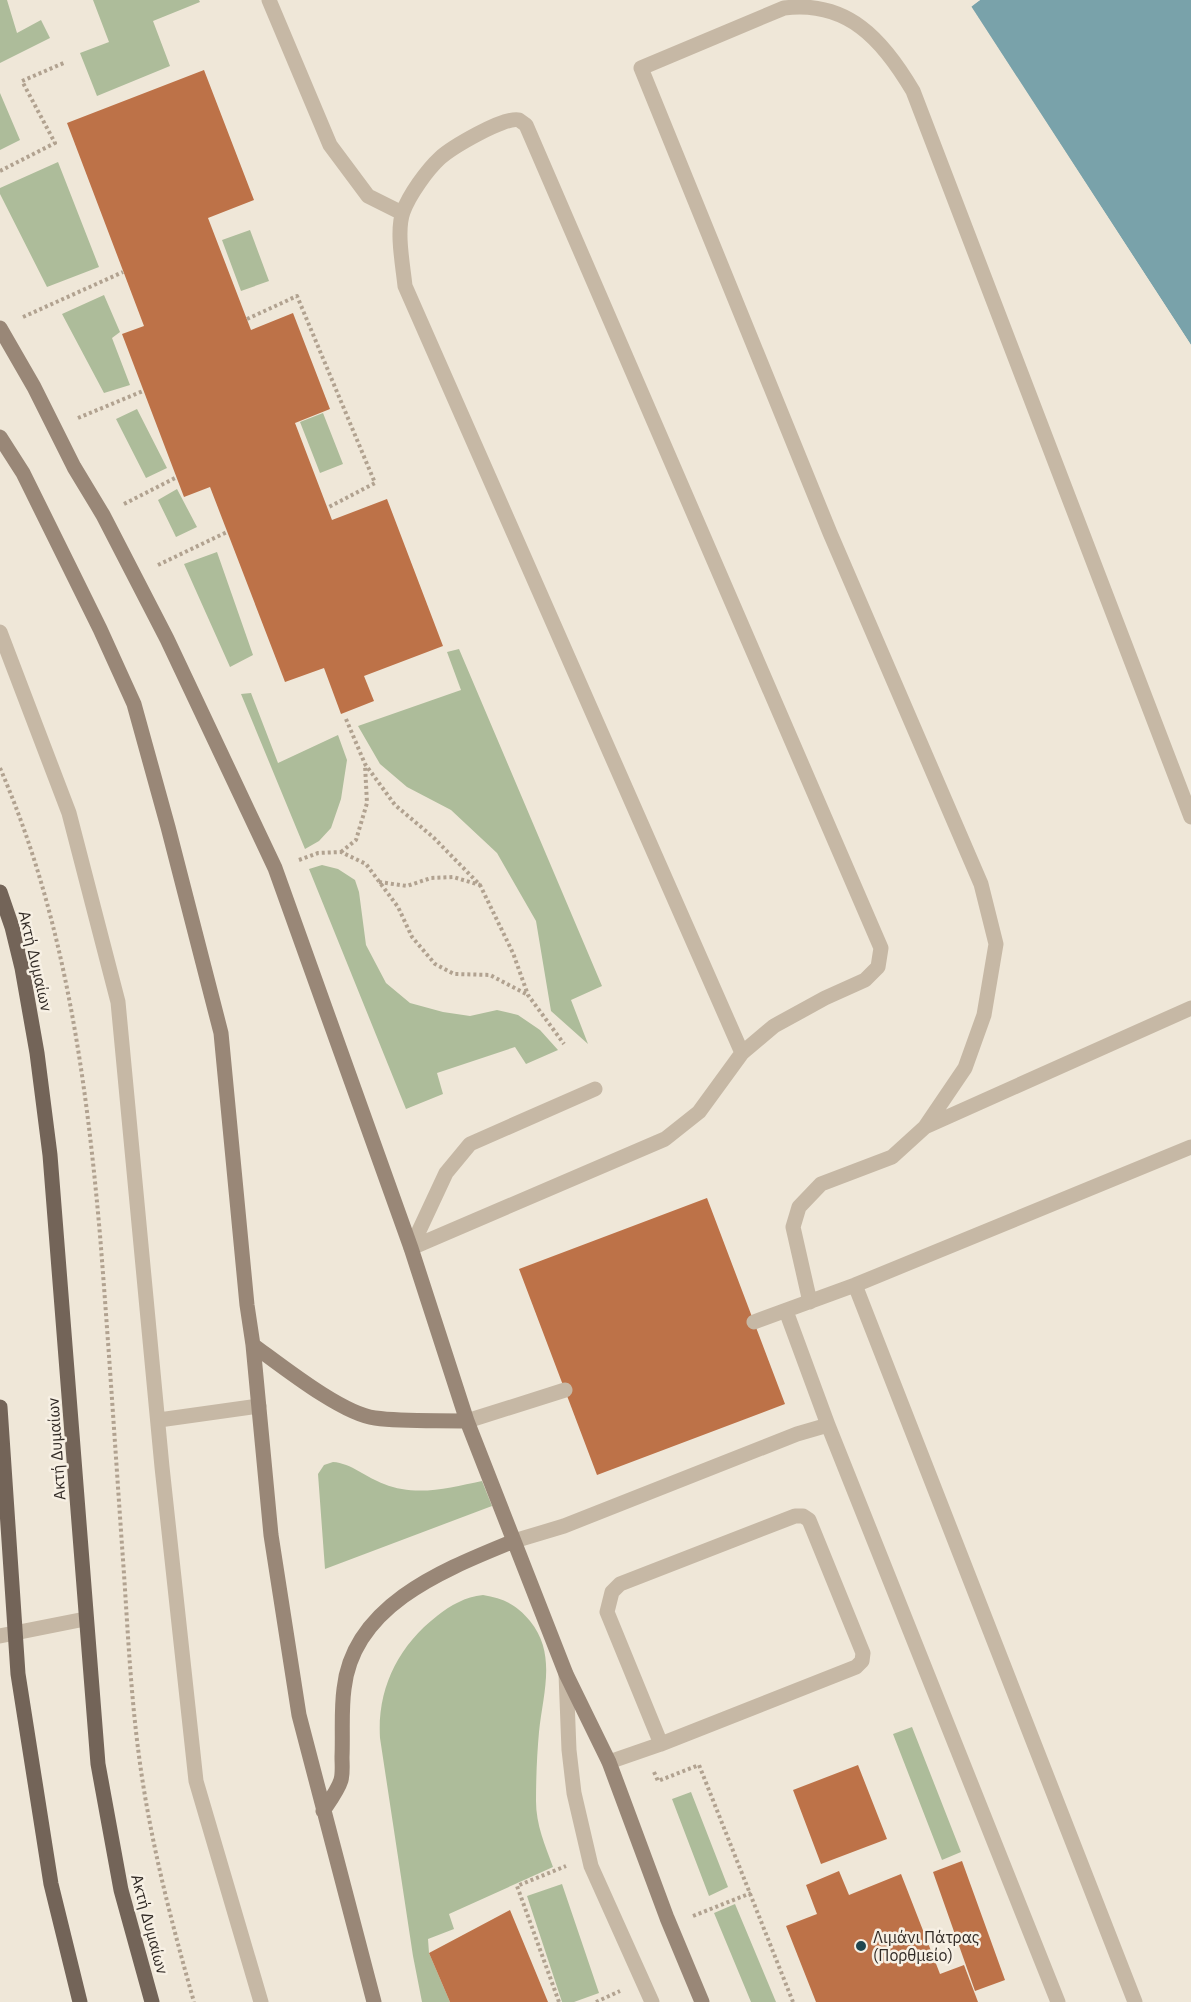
<svg xmlns="http://www.w3.org/2000/svg" width="1191" height="2002" font-family="'IBM Plex Sans',sans-serif">
<style>
.green{fill:#adbc9a}
.water{fill:#79a2aa}
.pier{fill:#efe7d8}
.building{fill:#bd7248}
.lines{fill:none;stroke-linecap:round;stroke-linejoin:round}
.path{stroke:#b1a290;stroke-width:4;stroke-dasharray:3 3;stroke-linecap:butt}
.lane{stroke:#c6b8a5;stroke-width:15}
.street{stroke:#c6b8a5;stroke-width:15}
.secondary{stroke:#998777;stroke-width:15}
.primary{stroke:#736458;stroke-width:15}
.poi-dot{fill:#1f4750;stroke:#f7f0e4;stroke-width:2}
.labels{text-anchor:middle;dominant-baseline:central;stroke-width:5;stroke-linejoin:round;paint-order:stroke}
.street-label{font-size:16px;fill:#322b26;stroke:#f7f0e4}
.poi-label{font-size:16px;fill:#322b26;stroke:#f7f0e4;text-anchor:start}
</style>
<rect width="100%" height="100%" fill="#efe7d8"/>
<!-- green -->
<path class="green" d="M0,0H7L17,33L41,20L50,38L0,63Z
M93,0H199L200,2L153,21L170,66L97,96L80,53L109,42Z
M0,93L20,140L0,150Z
M58,162L99,267L47,287L0,194V188Z
M250,230L269,281L241,291L222,240Z
M104,295L120,332L112,338L130,385L104,393L62,314Z
M137,409L167,468L146,478L116,419Z
M323,413L343,464L320,473L300,422Z
M177,489L197,527L176,537L158,500Z
M217,552L253,655L230,667L184,564Z
M459,649L602,986L571,1000L588,1044L551,1011L536,921L497,853L451,810L407,787L380,764L358,726L461,690L447,652Z
M251,693L278,763L338,735L347,760L341,799L331,828L319,841L305,849L241,694Z
M322,865L338,869L355,880L359,892L366,945L386,983L410,1003L443,1012L470,1016L497,1010L518,1015L540,1030L558,1050L526,1064L515,1047L437,1073L443,1094L406,1109L309,869Z
M333,1462C351,1463 367,1478 384,1484C416,1497 449,1488 482,1481L492,1506L325,1569L318,1474L324,1465Z
M483,1595C503,1598 517,1605 530,1621C557,1654 543,1693 539,1732C537,1754 536,1778 536,1801C536,1825 545,1845 553,1867L449,1914L454,1929L428,1939L429,1953L450,2002H422L413,1956L380,1738C377,1689 398,1646 437,1616C451,1605 465,1597 483,1595Z
M912,1727L961,1852L942,1860L893,1734Z
M691,1792L728,1887L709,1896L672,1799Z
M562,1884L599,1993L574,2002H562L527,1896Z
M735,1904L776,2002H751L714,1913Z"/>
<!-- water -->
<path class="water" d="M980,0H1191V345L971,6Z"/>
<!-- pier -->
<path class="pier" d="M975,0H980L971,7L1191,345V348L968,8V4Z"/>
<!-- building -->
<path class="building" d="M204,70L254,200L208,218L251,330L293,313L330,409L295,423L332,520L387,499L443,646L364,676L374,701L341,714L324,668L285,682L210,487L184,497L122,334L144,326L67,123Z
M707,1198L785,1404L597,1475L519,1269Z
M858,1765L887,1839L821,1864L793,1790Z
M962,1861L1005,1980L975,1991L933,1872Z
M839,1871L849,1895L901,1874L940,1974L964,1965L978,2002H816L786,1926L817,1914L806,1885Z
M510,1910L548,2002H450L429,1953Z"/>
<g class="lines">
<!-- path -->
<path class="path" d="M0,171L55,143L22,81L66,62
M23,317L123,272
M247,319L297,296L375,483L327,508
M78,418L143,391
M124,504L177,477
M158,565L227,532
M346,719L365,764L395,805L433,837L480,885L513,953L528,995L564,1044
M0,768C64,916 86,1075 100,1235C109,1348 116,1461 124,1574C128,1635 131,1696 139,1756C150,1840 171,1921 194,2002
M341,852L356,840L367,803L365,765
M299,860L318,853L341,852L366,864L398,907L412,937L435,964L454,974L490,975L528,995
M379,882L407,886L431,878L453,877L480,885
M654,1772L658,1781L699,1765L793,2002
M693,1916L751,1893
M559,2002L517,1886L566,1866
M596,2002L620,1991"/>
<!-- lane -->
<path class="lane" d="M269,0L330,145L368,196L402,213
M0,632L69,813L118,1002L162,1467L196,1781L261,2002
M925,1127L1191,1008
M411,1248L665,1139L699,1112L742,1053L774,1026L825,998L865,980L878,967L881,948L526,125C526,125 519,120 519,120C504,116 451,148 440,158C427,170 409,195 403,212C396,231 403,266 405,286L742,1053
M411,1248L446,1173L470,1144L595,1089
M855,1285L1135,2002
M810,1302L793,1227L799,1207L821,1184L892,1157L925,1127L965,1068L984,1015L996,944L981,884L830,533L641,68L784,8C848,0 883,40 913,91L1191,817
M786,1311L828,1425L1058,2002
M754,1322L855,1285L1191,1147
M159,1420L259,1406
M467,1421L565,1390
M514,1541L564,1526L797,1434L828,1425
M566,1674L569,1750L574,1793L591,1866L652,2002
M609,1762L661,1744L856,1667L862,1661L863,1653L809,1520L803,1516H795L620,1584L612,1592L607,1612L661,1744"/>
<!-- street -->
<path class="street" d="M0,1636L85,1619"/>
<!-- secondary -->
<path class="secondary" d="M0,328L34,387L74,467L103,515L167,639L275,868L411,1248L467,1421L566,1674L609,1762L667,1918L702,2002
M0,437L23,473L100,629L134,704L168,827L221,1033L247,1305L253,1345L271,1535L299,1715L374,2002
M253,1345C282,1366 342,1414 375,1418C405,1422 437,1420 467,1421
M323,1811C329,1802 338,1790 341,1780C343,1773 342,1764 342,1757C343,1734 341,1711 344,1689C353,1604 446,1569 514,1541"/>
<!-- primary -->
<path class="primary" d="M0,892L12,927L22,968L37,1053L50,1155L98,1764L121,1890L152,2002
M0,1407L18,1674L51,1884L80,2002"/>
</g>
<!-- markers -->
<circle class="poi-dot" cx="861" cy="1946" r="6"/>
<g class="labels">
<!-- street labels -->
<g class="street-label">
<text transform="translate(36 961) rotate(77)">Ακτή Δυμαίων</text>
<text transform="translate(56 1449) rotate(-94)">Ακτή Δυμαίων</text>
<text transform="translate(150 1924) rotate(75)">Ακτή Δυμαίων</text>
</g>
<!-- poi labels -->
<g class="poi-label">
<text x="873" y="1937">Λιμάνι Πάτρας<tspan x="873" dy="18">(Πορθμείο)</tspan></text>
</g>
</g>
</svg>
